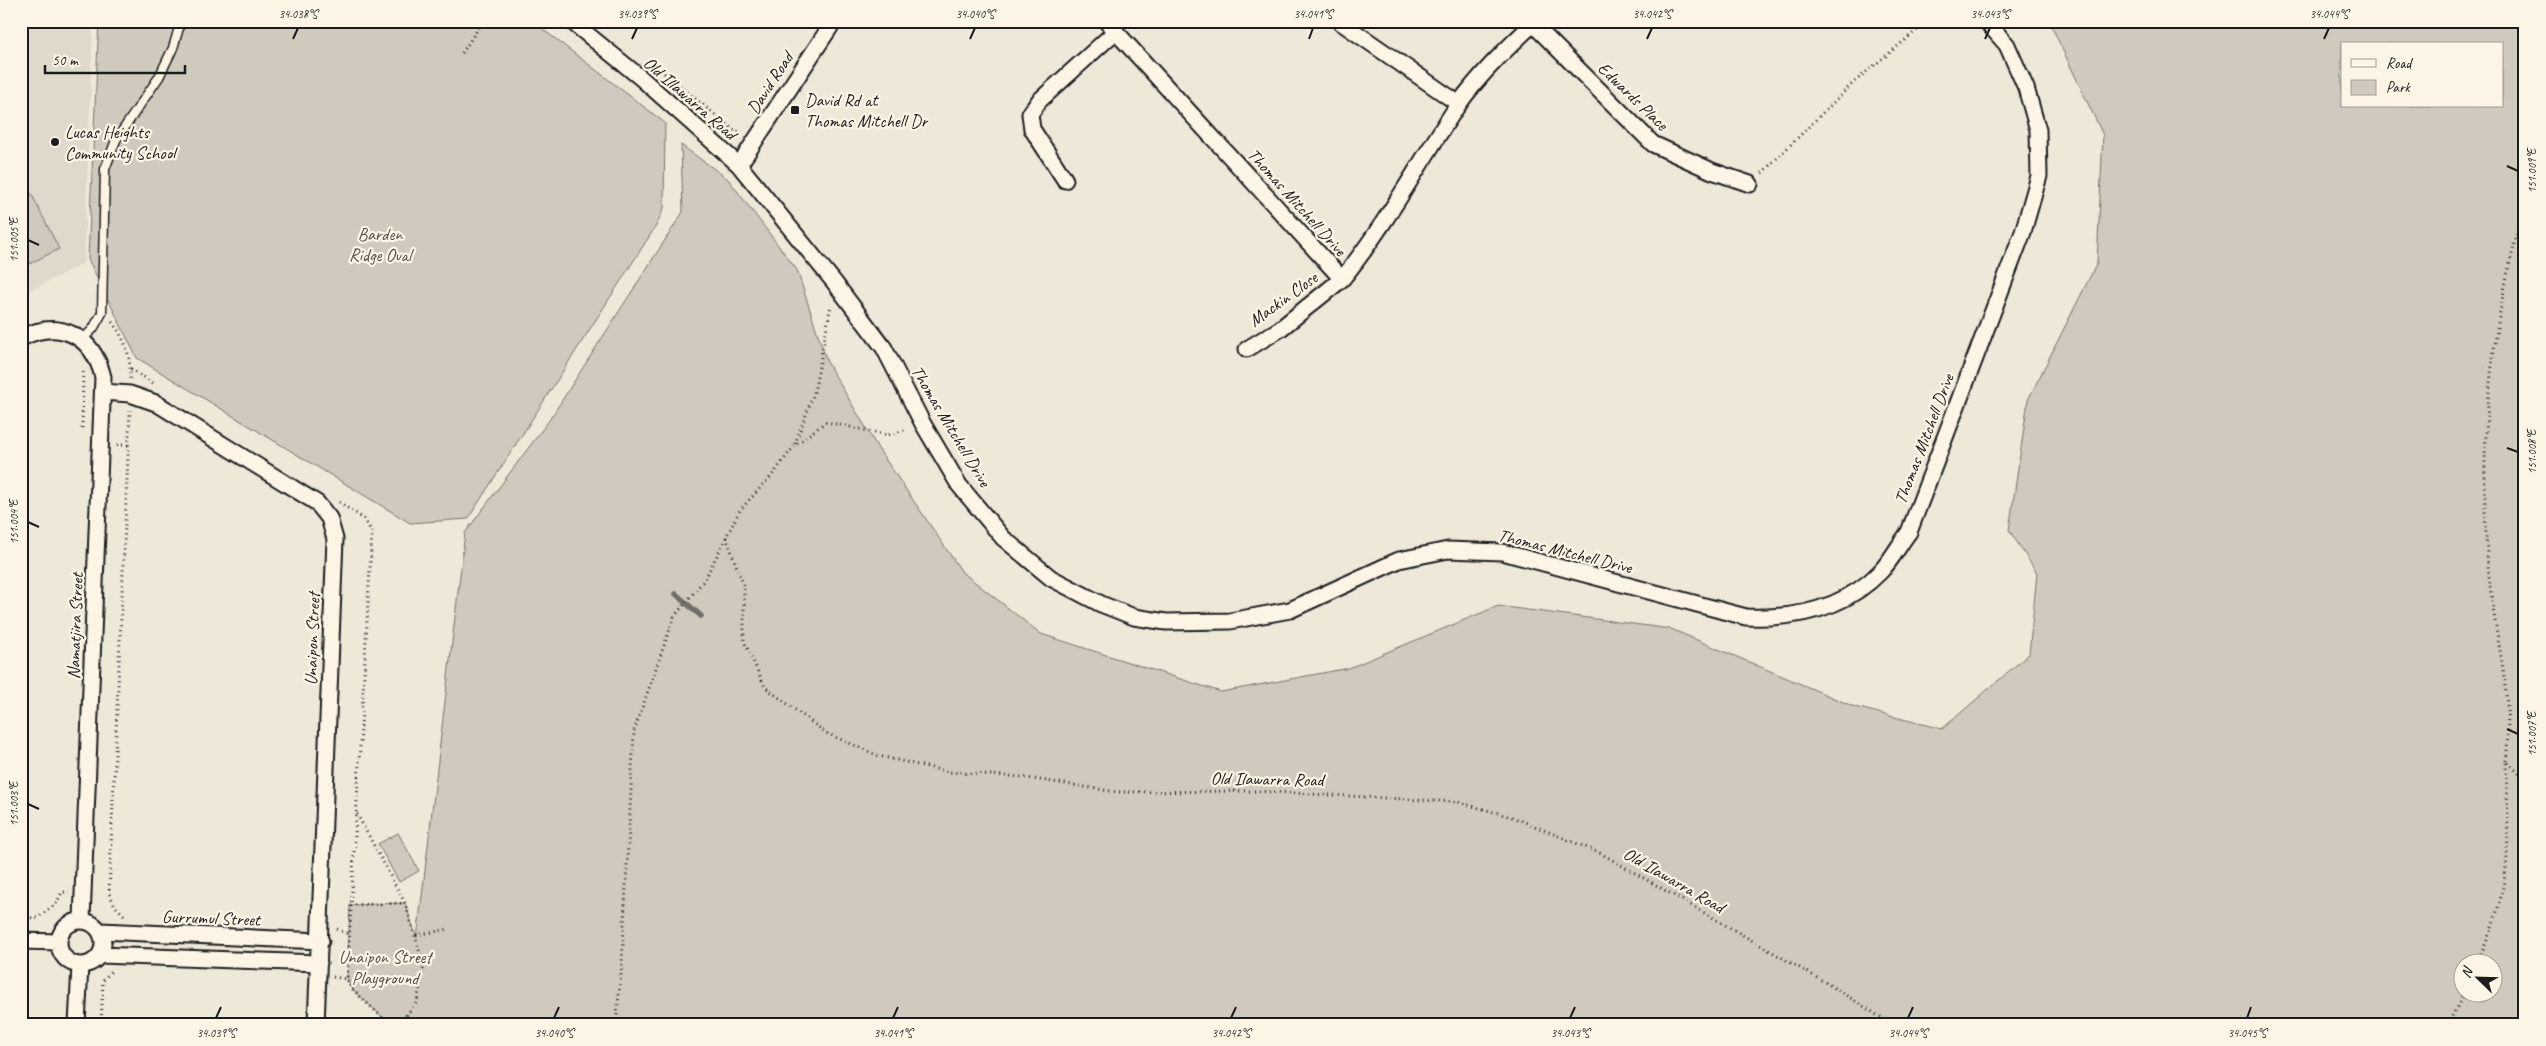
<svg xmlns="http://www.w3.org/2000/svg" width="2546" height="1046" font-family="Caveat,sans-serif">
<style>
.built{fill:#ded9cb}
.green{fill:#cfcabd;stroke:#76736c;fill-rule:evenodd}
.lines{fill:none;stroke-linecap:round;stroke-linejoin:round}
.stream{stroke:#6f6c67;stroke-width:5.5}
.service-casing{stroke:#1c1c1c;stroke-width:11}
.minor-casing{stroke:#1c1c1c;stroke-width:19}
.path{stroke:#1c1c1c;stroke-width:3;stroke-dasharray:1 4;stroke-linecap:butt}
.service{stroke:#fcf5e5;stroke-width:8}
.minor{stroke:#fcf5e5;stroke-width:15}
.ticks{fill:none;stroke:#1c1c1c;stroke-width:2}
.poi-dot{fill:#1c1c1c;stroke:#fcf5e5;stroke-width:2}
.labels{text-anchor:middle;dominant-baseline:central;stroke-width:4.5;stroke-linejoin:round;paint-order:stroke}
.street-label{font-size:18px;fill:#1c1c1c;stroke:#fcf5e5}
.poi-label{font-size:18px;fill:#1c1c1c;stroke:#fcf5e5;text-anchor:start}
.park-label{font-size:18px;fill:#52504c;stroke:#fcf5e5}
.neatline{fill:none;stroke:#1c1c1c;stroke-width:2}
.ticks-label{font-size:12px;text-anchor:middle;fill:#1c1c1c}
</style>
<rect width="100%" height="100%" fill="#eee8d9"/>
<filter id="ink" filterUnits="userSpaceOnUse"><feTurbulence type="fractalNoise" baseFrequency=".02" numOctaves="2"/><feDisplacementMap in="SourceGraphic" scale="10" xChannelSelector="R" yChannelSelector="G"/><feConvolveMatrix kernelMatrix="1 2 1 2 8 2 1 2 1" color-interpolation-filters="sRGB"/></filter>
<g filter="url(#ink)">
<!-- built -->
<path class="built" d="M21,21H93L84,263L21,295Z"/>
<!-- green -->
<path class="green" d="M99,21H532L665,123L664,208L656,226L468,519L410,523L137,358L88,259Z
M2049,21H2525V1025H407L408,1014L390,1024L351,988L347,979L350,905L405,903L417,938L465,533L550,419L683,212L681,145L728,179L797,270L827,362L879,450L962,572L1041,634L1221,692L1349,668L1498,606L1671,629L1855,707L1942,729L2029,654L2037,573L2009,530L2028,400L2097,263L2103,135ZM2342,44H2502V106H2342ZM2464,964H2494V994H2464Z
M21,173L59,249L21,268Z
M398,833L419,871L399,882L378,844Z"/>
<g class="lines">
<!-- stream -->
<path class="stream" d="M676,594L701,616"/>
<!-- service casing -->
<g class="service-casing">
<path id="service" d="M82,340L93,329L102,313L105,169L116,140L159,77L173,48L181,21"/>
</g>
<!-- minor casing -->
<g class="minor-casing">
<path id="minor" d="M571,21L641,78L739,165L834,282L884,348L923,424L959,485L1003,538L1051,578L1101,604L1134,617L1166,622L1230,621L1290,610L1399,560L1448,550L1502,552L1746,617C1794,619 1844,609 1880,572C1891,561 1899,545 1909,532L2023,232L2039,176L2038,130L2026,88L2007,45L1986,21
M1106,21L1342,279C1386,225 1419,163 1458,105C1480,74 1508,47 1536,21
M1339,21L1459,104
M1533,24L1653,144L1712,171L1750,184
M739,165L834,21
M1065,180L1032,129L1030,114L1039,101L1116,31
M21,338C60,318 93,336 103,377L82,920
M1247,349L1280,329L1342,279
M103,392L130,394L156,403L317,503L329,518L335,539L316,1025
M59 943a22 22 0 1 1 44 0a22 22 0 1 1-44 0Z
M101,931L321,941
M21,941L59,942
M100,955L319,963
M77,1025L80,965"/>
</g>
<!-- path -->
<path class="path" d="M462,53L483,21
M664,73L736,132L742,130
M1762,173L1853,83L1928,21
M112,322C126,339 131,357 130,379
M131,369L153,383
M82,428L83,371
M795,444L814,393L831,305
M117,445H129
M339,502L364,519L372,532L347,979L351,988L390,1025
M726,537L744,587V641L765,687L826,733L879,756L949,772L1021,777L1117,792L1257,791L1458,802L1515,818L1602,854L1833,987L1893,1025
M2506,761C2514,691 2493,633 2488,565C2478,444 2491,321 2525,205
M357,814L405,903L424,966L417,1002L405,1017L390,1024
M350,905L405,903
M124,915L115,906L109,893L130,410
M21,917L37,918L57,903L62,892H69
M337,929L350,935
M416,935L450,929
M2477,964C2488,939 2498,913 2503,887C2511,846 2507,803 2506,761L2525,779
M333,977L347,979
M101,1025L103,981L111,971
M616,1025L622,964L634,731L674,617L705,579L740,510L774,473L795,445L826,422L888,435L908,429
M2447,1025L2464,994"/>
<!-- service -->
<use href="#service" class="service"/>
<!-- minor -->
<use href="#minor" class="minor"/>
</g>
</g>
<!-- ticks -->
<path class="ticks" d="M293,39L298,28M632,39L637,28M970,39L975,28M1309,39L1313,28M1647,39L1652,28M1985,39L1990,28M2324,39L2329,28M2507,166L2518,171M28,240L39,245M2507,448L2518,452M28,522L39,527M2507,729L2518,734M28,804L39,809M216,1018L221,1007M554,1018L559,1007M893,1018L898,1007M1231,1018L1236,1007M1570,1018L1575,1007M1908,1018L1913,1007M2247,1018L2251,1007"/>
<!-- markers -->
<g class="poi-dot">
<rect x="790" y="105" width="10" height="10" rx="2.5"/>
<circle cx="55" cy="142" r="5"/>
</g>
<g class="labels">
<!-- street labels -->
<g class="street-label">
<text transform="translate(770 83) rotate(-57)">David Road</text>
<text transform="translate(1633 96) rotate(44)">Edwards Place</text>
<text transform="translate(690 98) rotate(41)">Old Illawarra Road</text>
<text transform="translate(1297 202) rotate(48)">Thomas Mitchell Drive</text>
<text transform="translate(1283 299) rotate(-36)">Mackin Close</text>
<text transform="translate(951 426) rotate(59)">Thomas Mitchell Drive</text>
<text transform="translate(1924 439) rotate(-69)">Thomas Mitchell Drive</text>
<text transform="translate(1565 551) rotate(14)">Thomas Mitchell Drive</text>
<text transform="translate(75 626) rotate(-88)">Namatjira Street</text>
<text transform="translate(312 639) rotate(-88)">Unaipon Street</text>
<text transform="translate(1267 779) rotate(1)">Old Ilawarra Road</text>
<text transform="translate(1674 880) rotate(30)">Old Ilawarra Road</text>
<text transform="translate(211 918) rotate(2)">Gurrumul Street</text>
</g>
<!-- poi labels -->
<g class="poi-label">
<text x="805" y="100">David Rd at<tspan x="805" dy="21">Thomas Mitchell Dr</tspan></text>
<text x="65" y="132">Lucas Heights<tspan x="65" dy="21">Community School</tspan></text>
</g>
<!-- park labels -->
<g class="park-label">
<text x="380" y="234">Barden<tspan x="380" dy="21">Ridge Oval</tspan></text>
<text x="385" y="957">Unaipon Street<tspan x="385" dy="21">Playground</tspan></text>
</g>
</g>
<!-- margin -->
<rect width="2546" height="1046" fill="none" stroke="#fcf5e5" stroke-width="55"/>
<!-- legend -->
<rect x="2341" y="42" width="162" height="65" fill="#fcf5e5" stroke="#a29e95"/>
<rect x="2351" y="59" width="25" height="8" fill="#fcf5e5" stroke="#a29e95"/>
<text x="2386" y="68" font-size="15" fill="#1c1c1c">Road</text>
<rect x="2351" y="80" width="25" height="15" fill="#cfcabd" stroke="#a29e95"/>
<text x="2386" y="92" font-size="15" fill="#1c1c1c">Park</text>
<!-- north arrow -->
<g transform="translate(2478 978) rotate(293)"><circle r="24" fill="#fcf5e5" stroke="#a29e95"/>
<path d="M0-4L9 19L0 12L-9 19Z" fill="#1c1c1c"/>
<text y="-8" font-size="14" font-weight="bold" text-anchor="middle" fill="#1c1c1c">N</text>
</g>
<!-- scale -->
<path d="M45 65v8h140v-8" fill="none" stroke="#1c1c1c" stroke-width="2.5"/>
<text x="52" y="65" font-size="15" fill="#1c1c1c" stroke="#fcf5e5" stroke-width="4" paint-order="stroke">50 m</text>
<rect x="28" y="28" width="2490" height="990" class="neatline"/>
<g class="ticks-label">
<text x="298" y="18">34.038°S</text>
<text x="637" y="18">34.039°S</text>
<text x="975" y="18">34.040°S</text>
<text x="1313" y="18">34.041°S</text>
<text x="1652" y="18">34.042°S</text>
<text x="1990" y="18">34.043°S</text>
<text x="2329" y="18">34.044°S</text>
<text transform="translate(2532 171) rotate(-90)" y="4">151.009°E</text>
<text transform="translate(14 240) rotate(-90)" y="4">151.005°E</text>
<text transform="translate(2532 452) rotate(-90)" y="4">151.008°E</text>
<text transform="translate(14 522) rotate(-90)" y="4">151.004°E</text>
<text transform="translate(2532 734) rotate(-90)" y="4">151.007°E</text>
<text transform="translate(14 804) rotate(-90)" y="4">151.003°E</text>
<text x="216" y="1037">34.039°S</text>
<text x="554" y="1037">34.040°S</text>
<text x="893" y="1037">34.041°S</text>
<text x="1231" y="1037">34.042°S</text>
<text x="1570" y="1037">34.043°S</text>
<text x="1908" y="1037">34.044°S</text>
<text x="2247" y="1037">34.045°S</text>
</g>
</svg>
